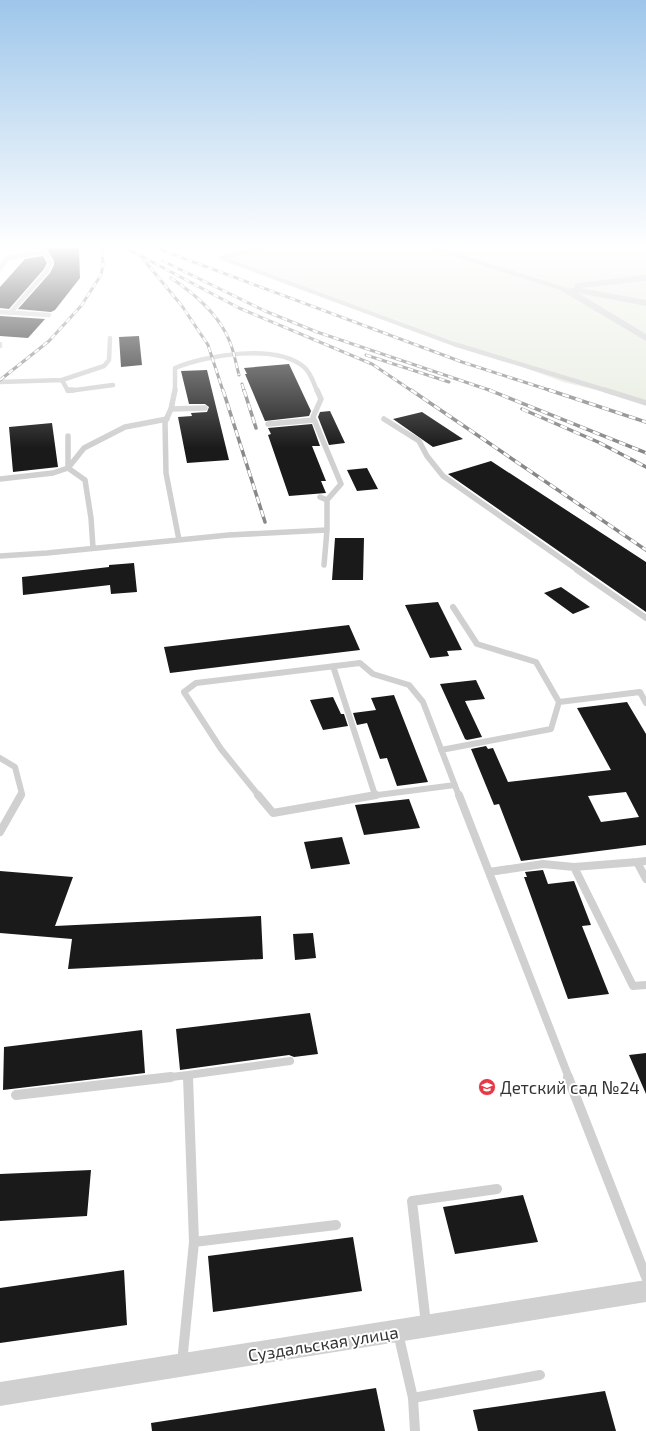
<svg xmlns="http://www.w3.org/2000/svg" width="646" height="1431" font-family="'Exo 2',sans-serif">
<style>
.green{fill:#e6ecdf}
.building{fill:#1a1a1a;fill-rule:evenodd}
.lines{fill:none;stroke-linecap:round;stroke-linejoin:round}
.lane-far4{stroke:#d0d0d0;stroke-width:4.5}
.lane-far3{stroke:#d0d0d0;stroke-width:5.5}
.lane-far2{stroke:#d0d0d0;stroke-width:6}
.lane-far1{stroke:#d0d0d0;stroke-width:8}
.lane{stroke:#d0d0d0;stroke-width:10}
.street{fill:#d0d0d0;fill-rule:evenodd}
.rail-far1-casing{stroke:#888;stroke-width:3}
.rail-casing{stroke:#888;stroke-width:3.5}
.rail-far1{stroke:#fff;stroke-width:2;stroke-dasharray:5.5;stroke-linecap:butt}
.rail{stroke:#fff;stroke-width:2.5;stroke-dasharray:7;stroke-linecap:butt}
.labels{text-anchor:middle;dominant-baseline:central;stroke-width:4;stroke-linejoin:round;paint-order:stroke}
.near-poi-label{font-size:17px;fill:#333;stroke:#fff;text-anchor:start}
.near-street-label{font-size:17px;fill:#333;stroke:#fff}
</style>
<rect width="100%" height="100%" fill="#fff"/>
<!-- green -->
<path class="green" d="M265,248H646V402L563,382L229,258Z"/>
<!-- building -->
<path class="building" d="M46,248H79L80,278L55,310L51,312L18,309L50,273L54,265V261Z
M43,256L47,263L44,269L9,309L0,308V287L25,259Z
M0,316L45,319L28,338L0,336Z
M139,336L142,365L121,367L119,337Z
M289,364L311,411L309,416L265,421L245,374H247L244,368Z
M207,370L229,460L187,463L178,417L192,416L191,413L207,412L209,407L205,404H189L181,371Z
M330,411L345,443L329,445L318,417L320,412Z
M422,412L463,439L433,447L393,419Z
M52,423L58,467L13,472L9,427Z
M312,424L320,446H312L326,481H321L326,493L289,496L268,435L271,434L268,428Z
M491,461L646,562V612L448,474Z
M367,468L378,489L357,491L347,470Z
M335,538H364L363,580H332Z
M134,563L137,592L111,594L110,585L23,595L22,577L109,567V565Z
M561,587L590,607L573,614L544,593Z
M438,602L462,650L447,651L449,656L430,658L405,605Z
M349,625L360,650L170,673L164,647Z
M476,680L485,699L465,701L482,737L467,740L465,739L440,684Z
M394,695L428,782L397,786L387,758L380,759L367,723L357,725L353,713L376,710L371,698Z
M333,697L341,714H344L348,726L323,730L310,700Z
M627,702L646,734V845L521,861L499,804L494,805L471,749L486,746L488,749L493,748L508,782L611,770L577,708ZM626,792L639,817L601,822L588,796Z
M409,799L420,828L364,835L355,805Z
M342,837L350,864L311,869L304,842Z
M543,870L548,884L574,881L591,925L582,926L609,994L568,999L524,877H527L525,872Z
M0,871L73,877L55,926L261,916L263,959L68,969L72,939L0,933Z
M313,933L316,958L295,960L293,934Z
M310,1013L318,1054L294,1057L289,1055L180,1070L176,1029Z
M142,1030L145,1073L3,1090L4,1047Z
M646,1053V1094L629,1055Z
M91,1170L87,1216L0,1221V1174Z
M523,1195L538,1242L455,1254L443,1207Z
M353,1237L362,1291L213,1312L208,1256Z
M124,1270L127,1325L0,1343V1288Z
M376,1388L385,1431H152L151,1423Z
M605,1391L616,1431H478L473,1410Z"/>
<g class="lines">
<!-- lane-far4 -->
<path class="lane-far4" d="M259,248L222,258L454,344L608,391
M0,269L7,258L45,252
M0,312L49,315
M11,312L47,271L51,263L42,248
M0,344V346
M62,380L68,391L113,385
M0,382L62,380L104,366L109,360L110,338
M175,391V368C206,355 276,343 304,367C311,373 314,384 317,391"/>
<!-- lane-far3 -->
<path class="lane-far3" d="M68,390H73
M317,390L321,399L313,417L341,484L327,500
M605,390L646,403
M171,409L175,390
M384,419L419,441L427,456L443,476L579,571
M268,424L314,420
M68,436V468L84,448L125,427L167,419
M0,479L53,473L68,468L85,480L91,518L93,548
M179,540L166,473L165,422L171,409L205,408
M0,556L47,553L229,535L327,530V500L320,497
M324,565L327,530"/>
<!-- lane-far2 -->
<path class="lane-far2" d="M577,570L646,618
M453,607L477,644L536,662L559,702
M333,666L375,795
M441,750L551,729L559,702L640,692L646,703
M0,758L15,767L22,794L21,796
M259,796L221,749L184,692L196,683L360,663L373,674L409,685L423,702L459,796
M370,796L455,785"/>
<!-- lane-far1 -->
<path class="lane-far1" d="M258,795L273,813L376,795
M459,795L569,1078
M0,832L21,795
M646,861L637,862L646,879
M637,862L574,867L633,986L646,985
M489,872L543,864L574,867
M188,1075L290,1061
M163,1078L188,1075V1078"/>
<!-- lane -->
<path class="lane" d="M568,1077L646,1277
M16,1095L171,1077
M194,1242L336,1225
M426,1324L412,1201L497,1189
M398,1333L413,1398L415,1431
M182,1363L194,1242L188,1077
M413,1398L540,1375"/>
<!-- street -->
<path class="street" d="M431,248H442L570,289L575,287V284L578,283L646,275V281L580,288L646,300V306L578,293L646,334V341L560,290L432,250Z
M646,1280V1302L0,1406V1382Z"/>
<!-- rail-far1 casing -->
<g class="rail-far1-casing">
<path id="rail-far1" d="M126,248L239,308L372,364L412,391
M156,248L462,362L552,391
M143,259L182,306L208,345L223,391
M163,261L265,311L317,332L492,391
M171,278C195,294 219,314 230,342C234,352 236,364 239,375
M366,355L449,382
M0,380L49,341L81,306L101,275L103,265L102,248
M242,384L244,391"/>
</g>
<!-- rail casing -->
<g class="rail-casing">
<path id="rail" d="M223,390L265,522
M244,390L256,428
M411,390L646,550
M489,390L646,453
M549,390L646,422
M522,409L598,442L646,467"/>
</g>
<!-- rail-far1 -->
<use href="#rail-far1" class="rail-far1"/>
<!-- rail -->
<use href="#rail" class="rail"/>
</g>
<!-- sky -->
<linearGradient id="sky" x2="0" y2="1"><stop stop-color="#9ec6ea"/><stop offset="0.55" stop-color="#fff"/><stop offset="1" stop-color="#fff" stop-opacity="0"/></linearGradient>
<rect width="646" height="448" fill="url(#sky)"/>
<!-- icons -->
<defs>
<g id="school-disc" transform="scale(0.9)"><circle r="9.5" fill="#e63946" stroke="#fff"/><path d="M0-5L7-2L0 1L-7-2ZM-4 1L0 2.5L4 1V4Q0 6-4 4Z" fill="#fff"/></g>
</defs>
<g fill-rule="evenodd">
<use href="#school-disc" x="487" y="1087"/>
</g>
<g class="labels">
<!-- near-poi labels -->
<g class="near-poi-label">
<text x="500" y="1087">Детский сад №24</text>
</g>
<!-- near-street labels -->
<g class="near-street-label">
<text transform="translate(323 1343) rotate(-9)">Суздальская улица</text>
</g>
</g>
</svg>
